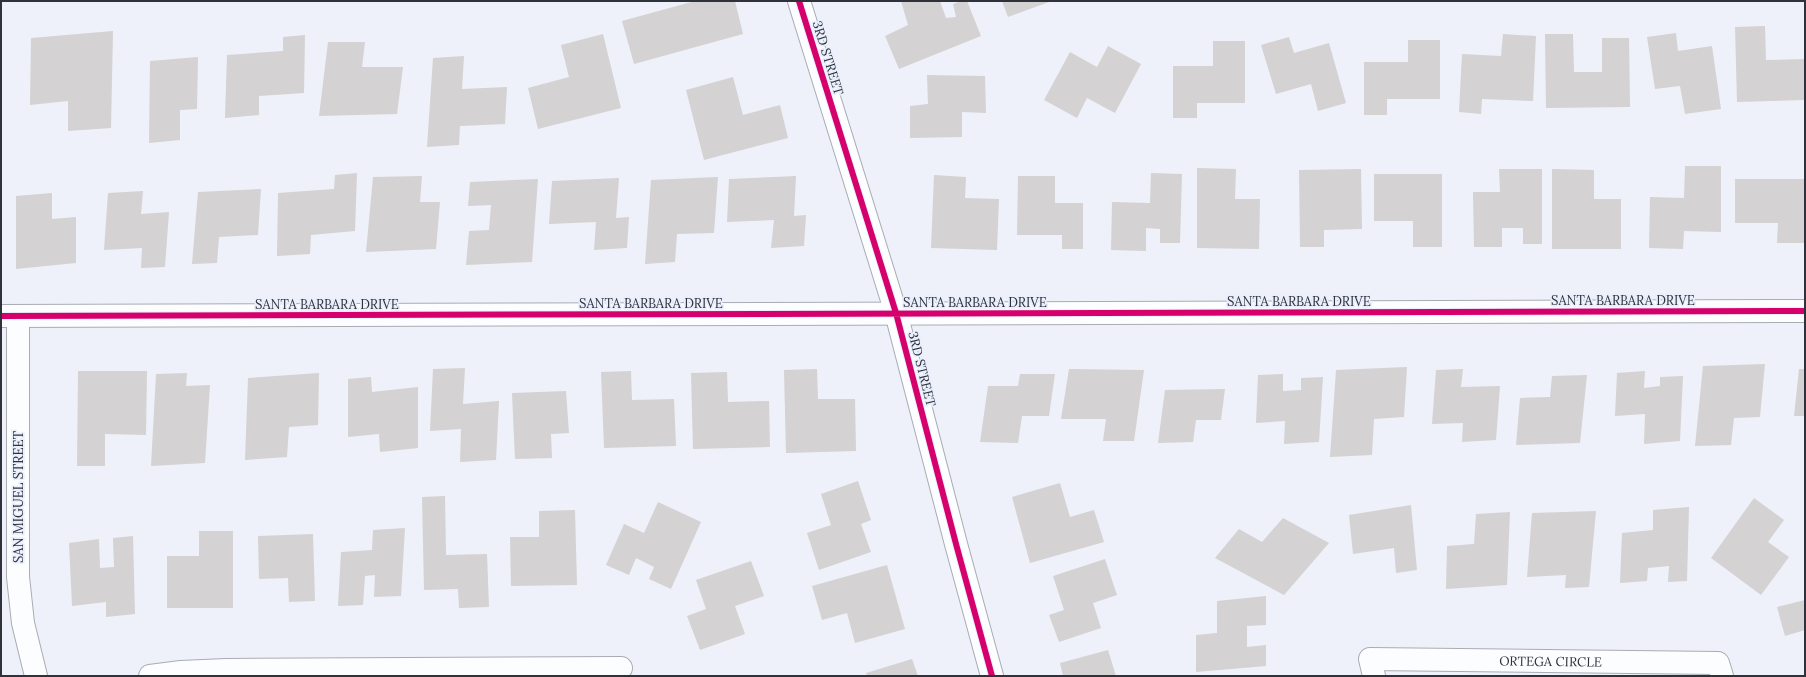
<svg xmlns="http://www.w3.org/2000/svg" width="1806" height="677" font-family="Lora,serif">
<style>
.building{fill:#d4d2d2}
.lines{fill:none;stroke-linecap:round;stroke-linejoin:round}
.minor-casing{stroke:#a9acb3;stroke-width:24}
.tertiary-casing{stroke:#a9acb3;stroke-width:24}
.minor{stroke:#fcfdfe;stroke-width:22}
.tertiary{stroke:#fcfdfe;stroke-width:22}
.cycleway-casing{stroke:#eaeffd;stroke-width:8}
.cycleway{stroke:#d6006c;stroke-width:6}
.labels{text-anchor:middle;dominant-baseline:central;stroke-width:3.5;stroke-linejoin:round;paint-order:stroke}
.street-label{font-size:13px;fill:#2f323b;stroke:#eaeffd}
</style>
<rect width="100%" height="100%" fill="#eef1f9"/>
<!-- building -->
<path class="building" d="M695,1H735L743,34L634,64L622,21Z
M901,1H940L946,18L956,17L953,4L961,1H967L981,36L899,69L885,36L908,25Z
M1002,1H1052L1008,17Z
M1765,26L1766,60L1805,59V100L1737,102L1735,27Z
M113,31L111,128L68,131V101L30,105L31,38Z
M1676,33L1678,51L1712,46L1721,109L1685,114L1680,86L1655,89L1647,37Z
M603,34L621,108L538,129L528,88L569,77L561,45Z
M1503,34L1536,36L1533,101L1482,99L1481,114L1459,112L1462,54L1501,56Z
M1545,34H1573L1574,72H1602V38H1629L1630,107L1546,108Z
M305,35L304,93L259,96V115L225,118L227,55L283,51V37Z
M1289,37L1294,53L1329,43L1346,103L1318,111L1311,84L1276,94L1261,45Z
M1408,40H1440V99H1387V115H1364V62H1408Z
M1213,41H1245V103H1197V118H1173V66H1213Z
M328,42H365L362,67H403L397,114L319,116Z
M1108,46L1141,64L1115,113L1087,98L1077,118L1044,100L1070,52L1097,67Z
M464,56L462,89L507,87L505,124L460,126L459,145L427,147L433,58Z
M198,57L197,109L180,110V140L149,143L150,61Z
M927,75L985,76L986,113L962,112V137L910,138V106L928,104Z
M733,77L743,115L780,105L788,138L704,160L686,90Z
M1685,166H1721V232L1684,231L1683,249L1649,248L1650,197L1684,198Z
M1197,168L1236,169L1235,199H1260L1259,249L1197,248Z
M1361,169L1362,229L1324,230V247H1300L1299,170Z
M1499,169H1542V244H1523V228H1502V247H1474L1473,192H1500Z
M1552,169L1594,170V199H1621V249H1552Z
M357,173L355,231L311,235L310,254L277,256L278,193L334,189L335,175Z
M1151,173L1182,174L1180,243H1160V229L1146,228V251L1111,250L1112,202L1150,203Z
M1374,174H1442V247H1413V221H1374Z
M934,175L966,177L965,198L999,199L997,250L931,248Z
M422,176L420,202H440L436,249L366,252L373,177Z
M796,176L794,216L806,215L804,246L771,248L774,220L727,222L729,179Z
M1018,176H1055V203H1083V249H1062V235H1017Z
M718,177L714,233L677,234L675,262L645,264L651,180Z
M619,178L616,218L629,217L627,248L594,250L596,222L549,224L552,181Z
M538,179L532,262L466,265L469,231L489,230L491,205L468,206L470,182Z
M1735,179H1804V243H1777L1778,223H1735Z
M261,189L258,235L219,237L217,263L192,264L198,192Z
M143,191L141,214L169,212L165,267L141,268L142,248L104,250L108,193Z
M52,193V219L76,217V263L16,269V196Z
M1765,364L1760,417L1734,418L1731,445L1695,446L1703,366Z
M1407,367L1404,417L1374,419L1372,455L1330,457L1336,370Z
M465,368L463,404L499,401L496,460L460,462L461,429L430,431L433,369Z
M817,369L818,399H855L856,451L786,453L784,370Z
M1069,369L1144,370L1134,441H1103L1106,419H1061Z
M1463,369L1461,387L1500,386L1496,440L1462,442L1463,423L1432,424L1436,370Z
M1799,369H1805V416H1794Z
M78,371H147L146,435L105,434V466H77Z
M631,371L632,400L674,399L676,446L604,448L601,372Z
M1645,371L1644,388L1660,386V377L1683,376L1680,441L1644,444L1645,414L1615,416L1617,373Z
M727,372L728,402L769,401L770,447L693,449L691,373Z
M187,373L186,386L210,385L205,463L151,466L156,374Z
M319,373L318,425L289,427L287,457L245,460L248,378Z
M1020,374H1055L1049,416H1022L1018,443L980,442L988,386H1018Z
M1283,374V391L1301,390V378L1323,377L1319,442L1284,444L1285,421L1256,423L1258,375Z
M1587,375L1580,443L1516,445L1520,398L1550,397L1552,376Z
M371,377L372,392L418,387V448L380,452L379,434L348,437V379Z
M1225,389L1221,420H1196L1193,442L1158,443L1165,390Z
M566,391L569,433L551,434L552,458L515,459L512,393Z
M858,481L871,520L861,524L871,552L819,570L807,533L831,525L821,494Z
M1060,483L1070,517L1094,510L1104,542L1030,563L1012,497Z
M445,496L446,555L487,554L489,607L459,608L458,589L424,590L422,497Z
M1754,498L1784,520L1768,542L1789,557L1761,595L1711,558Z
M658,502L701,522L671,589L649,579L654,567L636,558L629,575L606,565L624,524L644,533Z
M1411,505L1417,570L1396,573L1394,548L1353,554L1349,515Z
M1689,507L1687,581L1668,582L1669,566L1648,568L1647,581L1620,583L1622,533L1653,530V510Z
M575,510L577,585L511,586L510,537H539V511Z
M1596,511L1589,587L1565,588L1566,575L1527,577L1532,513Z
M1510,512L1507,585L1446,589L1447,546L1474,544L1476,514Z
M1283,518L1329,543L1284,595L1215,558L1239,529L1262,542Z
M405,528L401,596L374,597L375,575L365,576L363,605L338,606L341,552L372,550L373,530Z
M199,531H233V608H167V556H199Z
M313,534L315,601L289,602L288,578L259,579L258,536Z
M133,536L135,614L106,617V602L72,606L69,543L99,539L100,568L114,567L113,538Z
M1105,559L1117,595L1093,603L1101,628L1059,642L1049,615L1064,610L1053,576Z
M751,561L764,596L735,606L745,634L700,650L687,616L706,609L696,580Z
M887,565L905,629L855,643L847,613L822,620L812,586Z
M1266,596V625L1247,626V647L1266,645V666L1196,672V635L1217,633V601Z
M1805,600V630L1785,636L1777,607Z
M1108,650L1116,676H1063L1060,663Z
M912,659L918,676H867L866,673Z"/>
<g class="lines">
<!-- minor casing -->
<g class="minor-casing">
<g id="minor">
<path d="M1,316L1805,311"/>
<path d="M18,316V577L23,623L36,676"/>
<path d="M150,676L181,672L226,670L621,668"/>
<path id="s1" d="M1374,676L1370,659L1718,663L1722,676"/>
</g>
</g>
<!-- tertiary casing -->
<g class="tertiary-casing">
<path id="tertiary" d="M799,1L896,313L956,544L992,676"/>
</g>
<!-- minor -->
<use href="#minor" class="minor"/>
<!-- tertiary -->
<use href="#tertiary" class="tertiary"/>
<!-- cycleway casing -->
<g class="cycleway-casing">
<path id="cycleway" d="M799,1L896,313L956,544L992,676
M1,316L1805,311"/>
</g>
<!-- cycleway -->
<use href="#cycleway" class="cycleway"/>
</g>
<g class="labels">
<!-- street labels -->
<g class="street-label">
<text transform="translate(828 58) rotate(73)">3RD STREET</text>
<text x="1623" y="300">SANTA BARBARA DRIVE</text>
<text x="1299" y="301">SANTA BARBARA DRIVE</text>
<text x="975" y="302">SANTA BARBARA DRIVE</text>
<text x="651" y="303">SANTA BARBARA DRIVE</text>
<text x="327" y="304">SANTA BARBARA DRIVE</text>
<text transform="translate(922 369) rotate(76)">3RD STREET</text>
<text transform="translate(18 497) rotate(-90)">SAN MIGUEL STREET</text>
<text stroke="none"><textPath href="#s1" startOffset="198">ORTEGA CIRCLE</textPath></text>
</g>
</g>
<!-- border -->
<rect width="1806" height="677" fill="none" stroke="#2f323b" stroke-width="4"/>
</svg>
